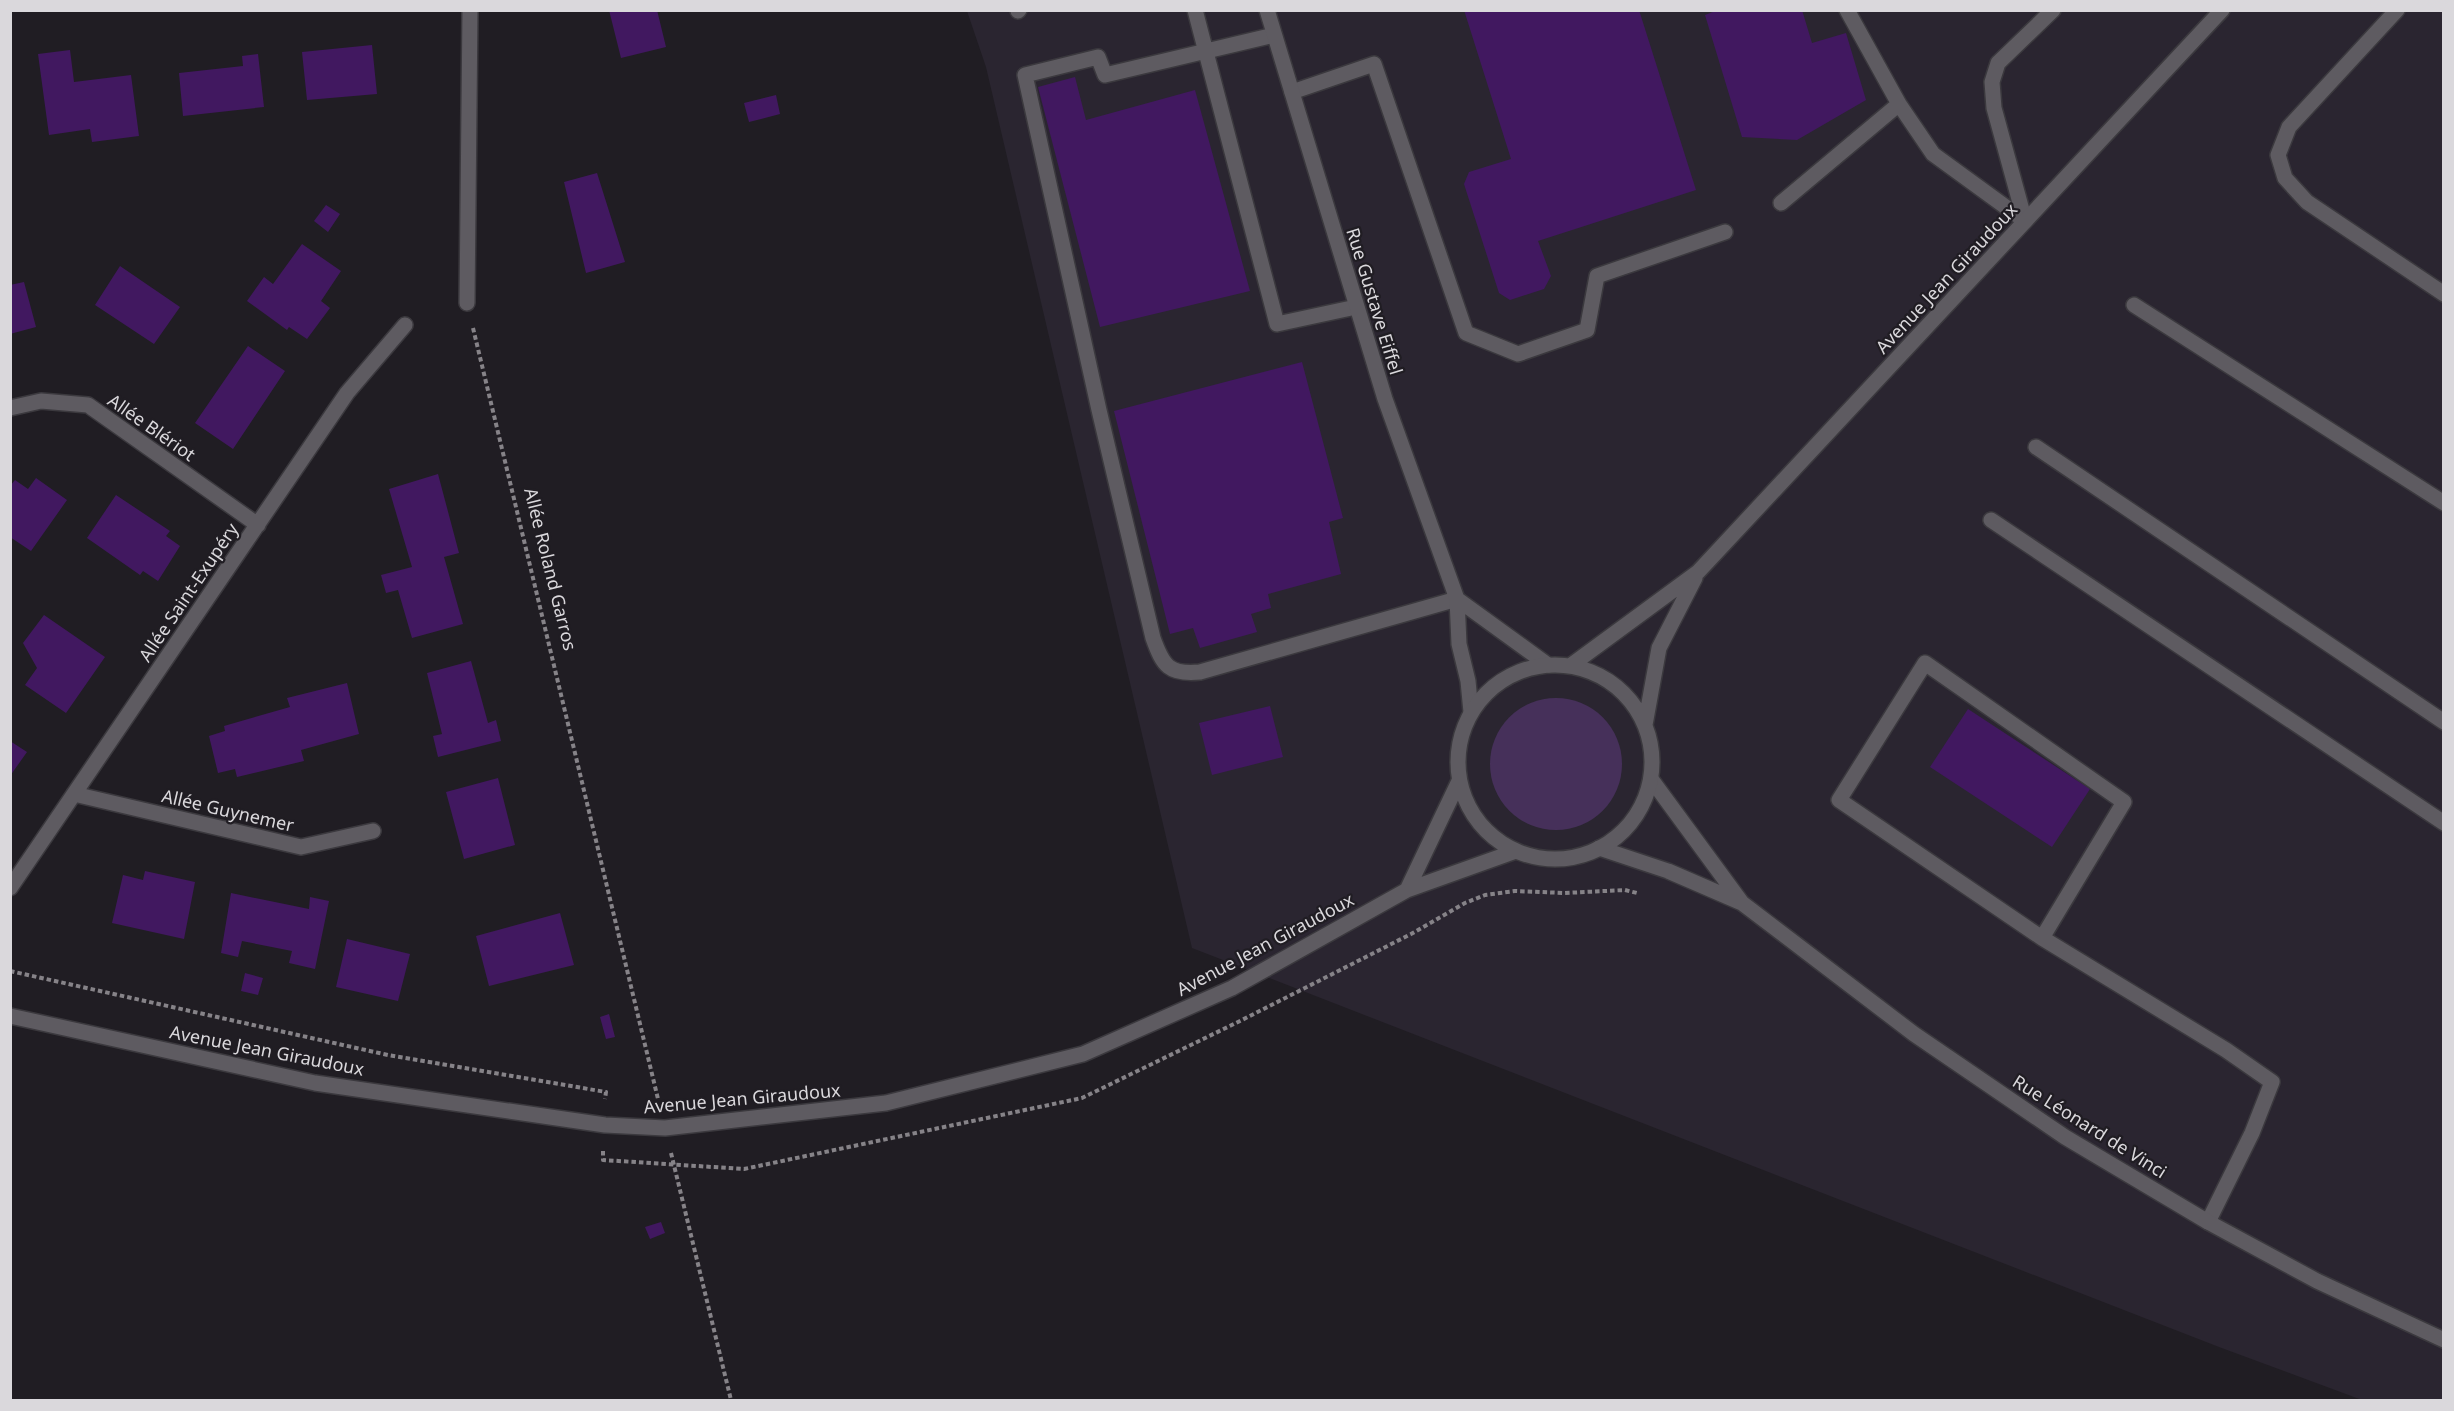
<svg xmlns="http://www.w3.org/2000/svg" width="2454" height="1411" font-family="'Noto Sans',sans-serif">
<style>
.built{fill:#2a2530}
.green{fill:#46305a}
.building{fill:#411860}
.lines{fill:none;stroke-linecap:round;stroke-linejoin:round}
.service-casing{stroke:#3b393e;stroke-width:18}
.minor-casing{stroke:#3b393e;stroke-width:18}
.tertiary-casing{stroke:#3b393e;stroke-width:18}
.path{stroke:#868388;stroke-width:4;stroke-dasharray:4.5 3;stroke-linecap:butt}
.service{stroke:#5e5b61;stroke-width:15}
.minor{stroke:#5e5b61;stroke-width:15}
.tertiary{stroke:#5e5b61;stroke-width:15}
.labels{text-anchor:middle;dominant-baseline:central;stroke-width:4.5;stroke-linejoin:round;paint-order:stroke}
.street-label{font-size:18px;fill:#dad8dc;stroke:#201d23}
</style>
<rect width="100%" height="100%" fill="#201d23"/>
<!-- built -->
<path class="built" d="M967,11H2443V1400H2362L2219,1347L1192,948L986,67Z"/>
<!-- green -->
<path class="green" d="M1490 764a66 66 0 1 1 132 0a66 66 0 1 1-132 0Z"/>
<!-- building -->
<path class="building" d="M609,10H657L666,47L621,58Z
M1464,10H1639L1696,190L1538,241L1551,276L1544,289L1510,300L1499,293L1464,184L1469,172L1511,159Z
M1718,10H1802L1812,43L1846,33L1866,100L1797,140L1742,137L1705,15Z
M372,45L377,94L307,100L302,52Z
M70,50L74,82L131,75L139,136L92,142L90,129L49,135L38,54Z
M258,54L264,107L183,116L179,73L243,66L242,56Z
M1075,77L1086,120L1195,90L1250,291L1100,327L1038,87Z
M776,95L780,114L749,122L744,103Z
M597,173L625,262L586,273L564,182Z
M326,205L340,214L328,232L314,221Z
M302,244L341,271L321,301L330,308L307,339L289,327L287,330L247,301L264,277L273,284Z
M120,266L180,307L154,344L95,305Z
M24,282L36,327L10,334V285Z
M248,346L285,371L233,449L195,423Z
M1302,362L1343,518L1329,522L1341,574L1268,594L1271,608L1251,614L1257,632L1200,648L1193,628L1170,634L1114,411Z
M438,474L459,553L444,557L463,624L412,638L398,590L386,593L381,575L412,567L389,489Z
M36,478L67,500L31,551L10,537V486L15,480L28,489Z
M116,495L170,531L166,536L180,546L158,581L143,571L140,575L87,538Z
M44,615L105,657L66,713L25,685L37,668L23,643Z
M471,661L488,723L496,720L501,741L438,757L433,736L442,734L427,673Z
M347,683L359,734L301,750L304,761L237,777L235,769L218,773L209,736L225,731L224,726L290,707L287,698Z
M1270,706L1283,757L1212,775L1199,723Z
M1968,709L2090,789L2052,847L1930,767Z
M10,741L27,752L10,776Z
M498,778L515,845L464,859L446,792Z
M145,871L195,882L184,939L112,923L123,875L143,880Z
M231,893L309,909L310,897L329,901L315,969L289,963L292,951L242,941L238,957L221,953Z
M560,913L574,965L489,986L476,936Z
M347,939L410,954L398,1001L336,987Z
M245,973L263,978L258,995L241,991Z
M609,1014L615,1037L606,1039L600,1017Z
M661,1222L665,1233L650,1239L645,1227Z"/>
<g class="lines">
<!-- service casing -->
<g class="service-casing">
<path id="service" d="M1195,10L1277,324L1356,307
M1847,10L1899,104
M2397,10L2289,127L2278,155L2285,178L2307,202L2444,294
M1018,11L1019,10
M1274,35L1105,75L1098,57L1025,75L1099,410L1153,638C1163,666 1169,675 1200,672L1457,599
M1292,92L1374,64L1466,333L1518,354L1587,330L1597,276L1725,232
M1781,203L1899,104L1933,154L2025,221L1994,108L1992,82L1998,63L2053,10
M2134,305L2444,503
M2036,447L2444,722
M1991,520L2444,823
M2042,938L2124,802L1925,663L1839,800L2042,938L2226,1050L2272,1082L2252,1133L2208,1222"/>
</g>
<!-- minor casing -->
<g class="minor-casing">
<path id="minor" d="M1267,10L1385,399L1457,599L1459,644L1468,681L1471,712
M467,303L470,10
M10,408L41,401L88,405L258,525
M1457,599L1548,665
M1651,779L1742,903
M74,794L301,847L373,831
M1599,848L1668,871L1742,903L1914,1034L2065,1137L2208,1222L2317,1281L2444,1340
M10,888L347,393L405,325"/>
</g>
<!-- tertiary casing -->
<g class="tertiary-casing">
<path id="tertiary" d="M1458 762a97 97 0 1 1 194 0a97 97 0 1 1-194 0Z
M1570,666L1698,572L2222,10
M1645,725L1659,648L1695,578
M1407,890L1459,781
M10,1016L315,1083L605,1125L665,1128L886,1103L1083,1054L1232,988L1407,890L1516,851"/>
</g>
<!-- path -->
<path class="path" d="M473,328L658,1099
M10,971L388,1055L606,1092L605,1099
M603,1151V1160L744,1169L1082,1098L1238,1022L1411,934L1465,903L1485,895L1515,891L1565,893L1625,890L1637,893
M671,1153L731,1400"/>
<!-- service -->
<use href="#service" class="service"/>
<!-- minor -->
<use href="#minor" class="minor"/>
<!-- tertiary -->
<use href="#tertiary" class="tertiary"/>
</g>
<g class="labels">
<!-- street labels -->
<g class="street-label">
<text transform="translate(1946 278) rotate(-47)">Avenue Jean Giraudoux</text>
<text transform="translate(1375 301) rotate(73)">Rue Gustave Eiffel</text>
<text transform="translate(152 427) rotate(35)">Allée Blériot</text>
<text transform="translate(551 569) rotate(76)">Allée Roland Garros</text>
<text transform="translate(188 592) rotate(-56)">Allée Saint-Exupéry</text>
<text transform="translate(228 810) rotate(13)">Allée Guynemer</text>
<text transform="translate(1265 944) rotate(-28)">Avenue Jean Giraudoux</text>
<text transform="translate(267 1050) rotate(11)">Avenue Jean Giraudoux</text>
<text transform="translate(742 1098) rotate(-5)">Avenue Jean Giraudoux</text>
<text transform="translate(2090 1126) rotate(32)">Rue Léonard de Vinci</text>
</g>
</g>
<!-- border -->
<rect width="2454" height="1411" fill="none" stroke="#dad8dc" stroke-width="24"/>
</svg>
